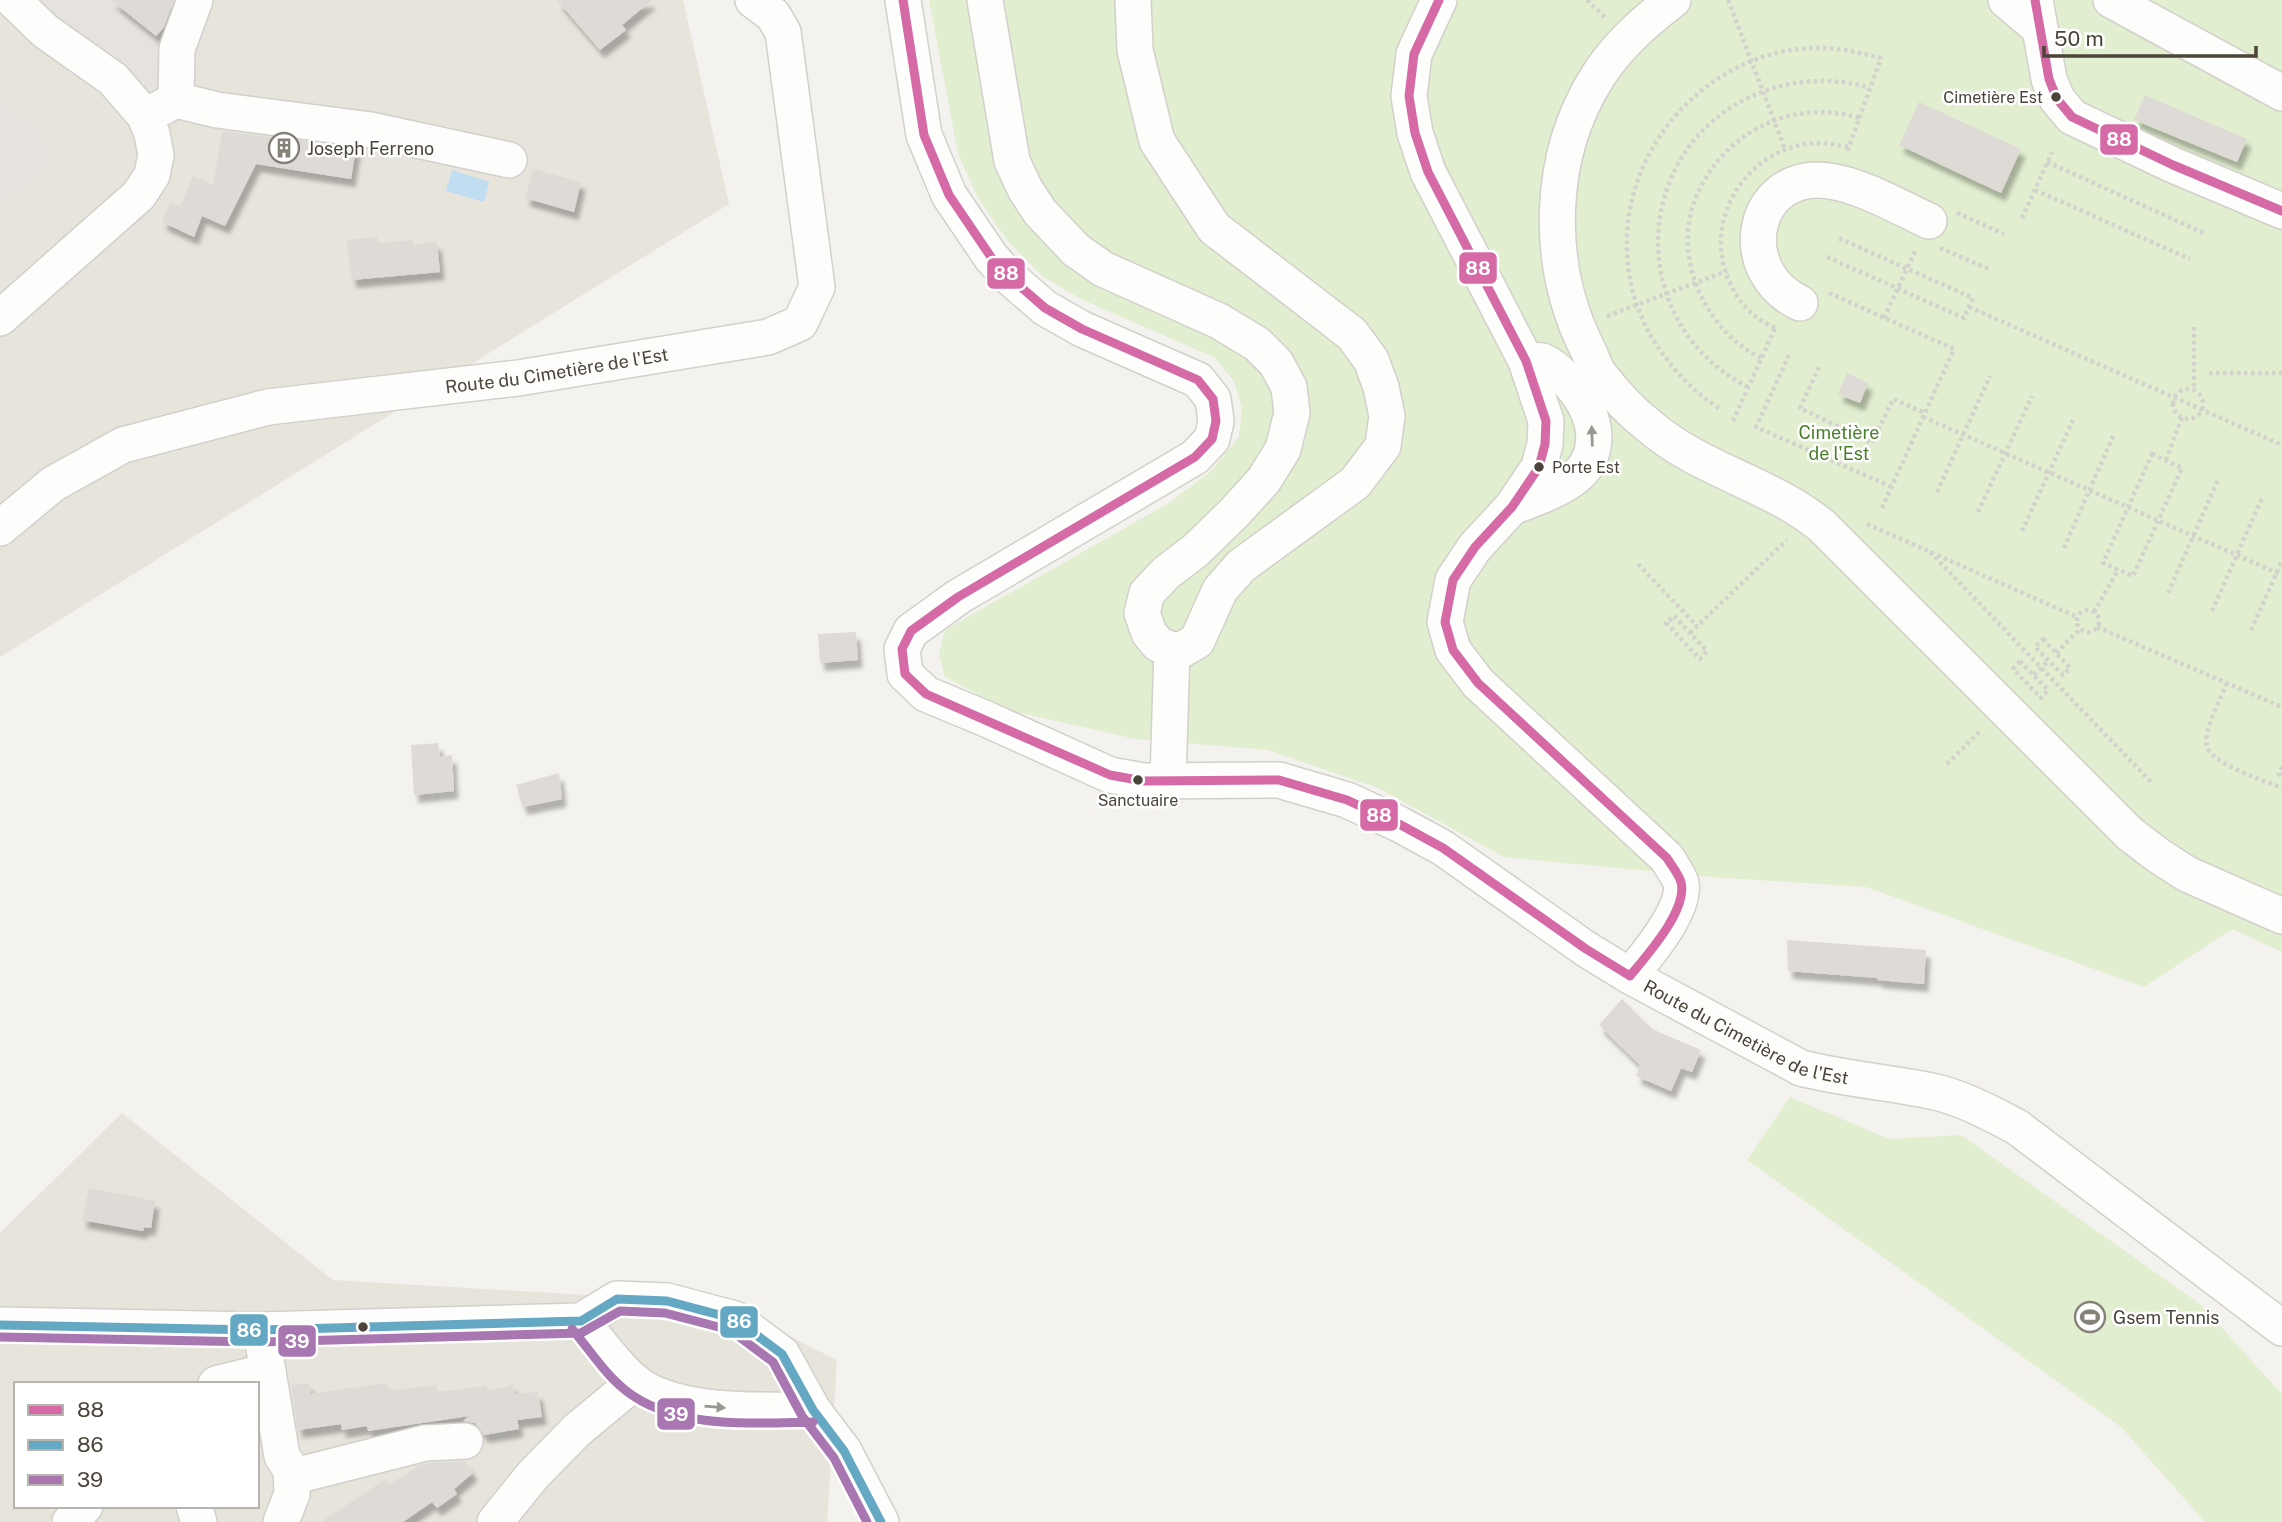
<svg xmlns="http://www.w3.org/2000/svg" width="2282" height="1522" font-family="'Public Sans',sans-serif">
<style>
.residential{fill:#e7e4dc;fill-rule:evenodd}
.industrial{fill:#e6e2de}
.green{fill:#e1eecf}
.water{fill:#c0ddf1}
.building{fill:#dedbd6;filter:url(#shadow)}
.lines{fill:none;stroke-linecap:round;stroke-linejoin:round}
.minor-casing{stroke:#d2d0cb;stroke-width:38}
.path{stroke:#d3d2cc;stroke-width:4.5;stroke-dasharray:3.5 3.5;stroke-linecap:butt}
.minor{stroke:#fdfdfc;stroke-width:35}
.bus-1-casing{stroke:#fff;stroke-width:14}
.bus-2-casing{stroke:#fff;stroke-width:14}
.bus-3-casing{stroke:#fff;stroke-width:14}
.bus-1{stroke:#d56aa6;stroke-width:9}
.bus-2{stroke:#64a8c4;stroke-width:9}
.bus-3{stroke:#a877b2;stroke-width:9}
.oneway{fill:#9b9791}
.bus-dot{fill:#4b4439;stroke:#fff;stroke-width:2.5}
.labels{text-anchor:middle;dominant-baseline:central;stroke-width:5;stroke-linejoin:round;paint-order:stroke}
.bus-label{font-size:16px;fill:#4b4439;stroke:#fff;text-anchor:end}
.poi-label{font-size:18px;fill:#4b4439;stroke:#fff;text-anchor:start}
.street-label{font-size:18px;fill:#4b4439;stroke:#fff}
.park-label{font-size:18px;fill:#4a7f2a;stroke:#fff}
.line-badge{stroke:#fff;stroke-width:2.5}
.badge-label{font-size:19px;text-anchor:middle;font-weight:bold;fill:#fff}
</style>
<defs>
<filter id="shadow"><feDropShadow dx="4.5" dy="8" stdDeviation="2" flood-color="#0004"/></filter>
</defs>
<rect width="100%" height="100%" fill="#f4f2ee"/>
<!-- residential -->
<path class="residential" d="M0,0H683L729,204L0,657Z
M122,1113L333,1280L722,1303L837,1360L827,1522H0V1233ZM16,1384H257V1506H16Z"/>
<!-- industrial -->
<path class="industrial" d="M37,0H214L193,76L160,99L44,8Z
M0,98L39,130L54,161L0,208Z"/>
<!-- green -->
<path class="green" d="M929,0H2282V952L2232,929L2144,987L1866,887L1711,877L1504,857L1378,788L1268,750L1135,739L1008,710L945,677L939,654L945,630L1169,503L1210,472L1239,437L1242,408L1234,381L1215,358L1081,299L1042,276L1008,241L978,198L958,154Z
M1790,1097L1889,1139L1961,1135L2200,1304L2282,1394V1522H2205L2121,1427L1747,1160Z"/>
<!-- water -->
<path class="water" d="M452,170L489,182L484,202L446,191Z"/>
<!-- building -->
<path class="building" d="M111,0H174L164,27L156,36Z
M557,0H652L622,25L626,30L600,50Z
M2145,95L2247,139L2237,162L2134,120Z
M1919,102L2021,149L2001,193L1899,145Z
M222,131L356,148L351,179L256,164L225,226L202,216L194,237L162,222L170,202L180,206L193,176L213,185Z
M533,169L581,182L574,212L525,198Z
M377,237L378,243L413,240V245L437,242L440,272L352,280L347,240Z
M1847,373L1868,383L1860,403L1838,394Z
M856,632L858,660L820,663L818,634Z
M438,743L440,757L452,755L454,791L414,795L411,745Z
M559,773L562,799L523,807L516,785Z
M1787,940L1926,950L1924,984L1877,980L1878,978L1788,971Z
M1622,999L1652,1029L1701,1050L1692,1072L1681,1068L1671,1091L1636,1076L1640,1065L1599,1025Z
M89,1188L155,1201L151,1228L144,1227L143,1231L82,1220Z
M309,1383L311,1394L386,1383L388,1391L436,1385L438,1392L486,1386L488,1390L507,1387L513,1383L514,1394L538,1392L542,1417L517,1420L519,1429L484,1435L475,1423L463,1421L469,1416L368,1431L367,1426L342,1430L341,1424L298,1430L291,1385Z
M465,1461L473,1473L454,1489L457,1494L437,1508L432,1502L403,1522H321L386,1479L389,1485L418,1466L428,1463Z"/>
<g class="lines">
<!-- minor casing -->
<g class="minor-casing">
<g id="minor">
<path id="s1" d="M903,0L924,135L949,195L991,257L1008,276L1045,308L1082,329L1198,380L1213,399L1216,421L1212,439L1195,457L958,597L911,631L902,649L905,674L926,694L984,718L1110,775L1143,781L1279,780L1347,800L1399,824L1443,848L1586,949L1630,976L1801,1068C1844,1079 1888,1082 1931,1091C1961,1097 1990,1113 2017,1127L2282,1328"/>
<path d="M985,0L1012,161L1025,189L1040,212L1076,250L1103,269L1219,321L1257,344L1276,363L1289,387L1292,413L1283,449L1264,480L1234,513L1196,550L1166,573L1147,593L1142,613L1149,633L1158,644L1172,650L1183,649L1197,641L1220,590L1241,566L1355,483L1383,446L1387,416L1381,387L1371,360L1352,334L1214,228L1157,141L1135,50L1133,0"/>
<path d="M1439,0L1414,54L1409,96L1415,133L1428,172L1526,361L1546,421L1545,444L1539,467L1512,507L1475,547L1453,580L1445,622L1453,650L1478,683L1667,858C1671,865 1679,876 1681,883C1686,910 1646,956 1630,976"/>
<path d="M1673,0C1645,21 1617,46 1598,76C1547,156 1545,262 1586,346C1591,355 1594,367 1600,375C1613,392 1631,412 1648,425C1701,471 1768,482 1822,526L2130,834L2159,856L2187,874L2282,916"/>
<path d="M2006,0L2040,29"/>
<path d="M2035,0L2049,79L2057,99L2072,117L2173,165L2282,211"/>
<path d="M2111,0L2282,93"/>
<path d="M176,100L217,110L371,130L509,160"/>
<path d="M157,110L176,100L177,49L195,0"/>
<path d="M1800,303C1736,273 1749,181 1817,180C1853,180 1896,206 1929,221"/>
<path d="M0,318L139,195L152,175L156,155L152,134L145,116L113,79L45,31L13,0"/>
<path d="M1512,507C1534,499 1575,485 1587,464C1604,432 1587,401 1564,377C1558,371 1550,364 1542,361C1537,360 1531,361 1526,361"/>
<path id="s2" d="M0,528L53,484L123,445L268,407L518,378L768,337L800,323L817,287L783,32L773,15L753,0"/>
<path d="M1168,780L1172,650"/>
<path d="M581,1321C598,1340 616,1367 635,1382C675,1415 764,1410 813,1410"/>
<path d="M0,1325L261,1330L581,1321L617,1299L667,1301L735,1319L782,1354L813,1410L844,1451L881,1522"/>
<path d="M261,1330L282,1456L291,1470L303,1474L425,1443L465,1441"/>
<path d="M216,1384L268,1371"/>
<path d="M194,1506L199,1522"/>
<path d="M70,1522L85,1506"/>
<path d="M281,1522L292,1494L291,1470"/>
<path d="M495,1522L533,1475L577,1430L635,1382"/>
</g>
</g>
<!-- path -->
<path class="path" d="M1587,0L1607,19
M1728,0L1785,149
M2047,162L2206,234
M2035,190L2190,259
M1957,213L2004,234
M2022,218L2052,152
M1940,248L1991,270
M1827,257L1964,318L1973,298L1836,237
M1829,293L1954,349L1882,508
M1969,307L2282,445
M1607,316L1727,271
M1884,318L1916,249
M2194,327V390
M1775,328C1754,318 1740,305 1730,283C1703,226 1739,159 1800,145C1817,141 1833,144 1849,147
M1789,355L1756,427L1892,487
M1761,358C1705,331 1670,255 1697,195C1725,131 1793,98 1860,118
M1819,367L1800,408L1872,443L1893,399L1925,413
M2209,373H2282
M1748,387C1619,321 1631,135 1770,89C1802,79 1838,78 1870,88
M2173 404a15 15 0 1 1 30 0a15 15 0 1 1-30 0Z
M1719,408C1696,394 1677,374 1662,353C1639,321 1628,287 1627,249C1623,134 1729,32 1845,50C1857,52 1869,55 1881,58L1847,152
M1923,417L2282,575
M1733,421L1776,326
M2152,454L2182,468L2133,576L2103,563Z
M2166,460L2182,417
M1937,492L1990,376
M1978,512L2032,396
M1867,524L2077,617
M2022,531L2073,420
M2064,548L2114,434
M1930,552L2152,783
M1638,564L1697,626
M2168,593L2218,480
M2077 621a11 11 0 1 1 22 0a11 11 0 1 1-22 0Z
M2212,611L2262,498
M2094,612L2118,570
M1674,616L1707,651L1700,659L1666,623Z
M2097,627L2282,707
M2251,630L2282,561
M1690,633L1787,540
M2043,639L2070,668L2063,675L2035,647Z
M2056,653L2080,629
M2020,661L2048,690L2041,698L2013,669Z
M2034,675L2048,661
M2227,683C2221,698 2203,730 2207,746C2211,764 2265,781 2282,788
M1947,764L1981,730
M2282,767L2279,774L2282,776"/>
<!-- minor -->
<use href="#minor" class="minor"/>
<!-- bus-1 casing -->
<g class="bus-1-casing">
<path id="bus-1" d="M903,0L924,135L949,195L991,257L1008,276L1045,308L1082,329L1198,380L1213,399L1216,421L1212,439L1195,457L958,597L911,631L902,649L905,674L926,694L1110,775L1143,781L1279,780L1347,800L1399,824L1443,848L1586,949L1630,976
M1439,0L1414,54L1409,96L1415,133L1428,172L1526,361L1546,421L1545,444L1539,467L1512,507L1475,547L1453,580L1445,622L1453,650L1478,683L1667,858C1671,865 1678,873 1681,882C1688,910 1647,955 1630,976
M2035,0L2049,79L2057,99L2072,117L2173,165L2282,211"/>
</g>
<!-- bus-2 casing -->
<g class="bus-2-casing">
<path id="bus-2" d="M0,1325L261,1330L581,1321L617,1299L667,1301L735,1319L782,1354L813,1410L844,1451L881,1522"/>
</g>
<!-- bus-3 casing -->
<g class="bus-3-casing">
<path id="bus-3" d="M572,1329C589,1349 604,1373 625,1390C675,1430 753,1423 813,1422
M0,1337L261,1342L581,1333L620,1311L665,1313L730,1330L773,1362L802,1416L834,1458L867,1522"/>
</g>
<!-- bus-1 -->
<use href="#bus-1" class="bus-1"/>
<!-- bus-2 -->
<use href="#bus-2" class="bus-2"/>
<!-- bus-3 -->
<use href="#bus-3" class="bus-3"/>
</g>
<!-- one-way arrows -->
<defs><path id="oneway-solid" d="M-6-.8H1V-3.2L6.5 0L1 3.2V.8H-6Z" transform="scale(1.75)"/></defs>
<g class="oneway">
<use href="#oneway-solid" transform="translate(1592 436) rotate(-92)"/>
<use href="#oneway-solid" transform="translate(715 1407) rotate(5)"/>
</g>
<!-- icons -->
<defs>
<g id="building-ring" transform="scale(1.575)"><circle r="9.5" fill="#fff" stroke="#868178" stroke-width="1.5"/><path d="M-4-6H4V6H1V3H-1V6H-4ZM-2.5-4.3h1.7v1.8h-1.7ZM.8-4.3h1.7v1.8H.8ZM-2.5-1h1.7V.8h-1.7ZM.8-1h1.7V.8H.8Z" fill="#868178"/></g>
<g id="stadium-ring" transform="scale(1.575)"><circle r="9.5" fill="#fff" stroke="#868178" stroke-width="1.5"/><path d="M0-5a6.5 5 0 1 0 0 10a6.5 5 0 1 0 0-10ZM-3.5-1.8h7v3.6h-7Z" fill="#868178"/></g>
</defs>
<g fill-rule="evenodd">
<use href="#building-ring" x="284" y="148"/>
<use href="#stadium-ring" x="2090" y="1317"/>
</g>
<!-- markers -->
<g class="bus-dot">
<circle cx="2056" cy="97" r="6"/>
<circle cx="1539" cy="467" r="6"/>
<circle cx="1138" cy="780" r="6"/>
<circle cx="363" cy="1327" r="6"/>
</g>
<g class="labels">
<!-- bus labels -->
<g class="bus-label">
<text x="2043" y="97">Cimetière Est</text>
<text x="1552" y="467" text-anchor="start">Porte Est</text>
<text x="1138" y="800" text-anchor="middle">Sanctuaire</text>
</g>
<!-- poi labels -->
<g class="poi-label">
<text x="307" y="148">Joseph Ferreno</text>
<text x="2113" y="1317">Gsem Tennis</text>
</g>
<!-- street labels -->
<g class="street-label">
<text stroke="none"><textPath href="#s2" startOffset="590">Route du Cimetière de l'Est</textPath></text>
<text stroke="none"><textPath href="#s1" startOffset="1923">Route du Cimetière de l'Est</textPath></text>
</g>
<!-- park labels -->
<g class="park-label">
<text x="1839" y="432">Cimetière<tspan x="1839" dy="21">de l'Est</tspan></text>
</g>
</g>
<g class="line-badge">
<rect x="2099" y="123" width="40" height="33" rx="7" fill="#d56aa6"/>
<rect x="1458" y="251" width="40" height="34" rx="7" fill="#d56aa6"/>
<rect x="986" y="257" width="40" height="33" rx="7" fill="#d56aa6"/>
<rect x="1359" y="798" width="40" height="34" rx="7" fill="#d56aa6"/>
<rect x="719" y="1305" width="40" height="34" rx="7" fill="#64a8c4"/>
<rect x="229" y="1313" width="40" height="34" rx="7" fill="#64a8c4"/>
<rect x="277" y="1324" width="40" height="34" rx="7" fill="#a877b2"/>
<rect x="656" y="1397" width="40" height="34" rx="7" fill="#a877b2"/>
</g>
<g class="badge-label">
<text x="2119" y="146">88</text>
<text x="1478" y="275">88</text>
<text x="1006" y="280">88</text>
<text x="1379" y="822">88</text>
<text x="739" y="1328">86</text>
<text x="249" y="1337">86</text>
<text x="297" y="1348">39</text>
<text x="676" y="1421">39</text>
</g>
<!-- legend -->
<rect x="14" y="1382" width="245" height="126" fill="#ffffff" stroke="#b7b4b0" stroke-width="2"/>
<rect x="28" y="1405" width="35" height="10" fill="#d56aa6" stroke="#b7b4b0" stroke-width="2"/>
<text x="77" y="1417" font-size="21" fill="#4b4439">88</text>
<rect x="28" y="1440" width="35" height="10" fill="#64a8c4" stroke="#b7b4b0" stroke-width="2"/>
<text x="77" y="1452" font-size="21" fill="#4b4439">86</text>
<rect x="28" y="1475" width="35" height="10" fill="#a877b2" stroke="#b7b4b0" stroke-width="2"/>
<text x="77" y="1487" font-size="21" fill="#4b4439">39</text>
<!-- scale -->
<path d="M2044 46v10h212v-10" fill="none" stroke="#4b4439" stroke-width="3.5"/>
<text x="2054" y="46" font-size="21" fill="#4b4439" stroke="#ffffff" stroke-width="5" paint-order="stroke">50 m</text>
</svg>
